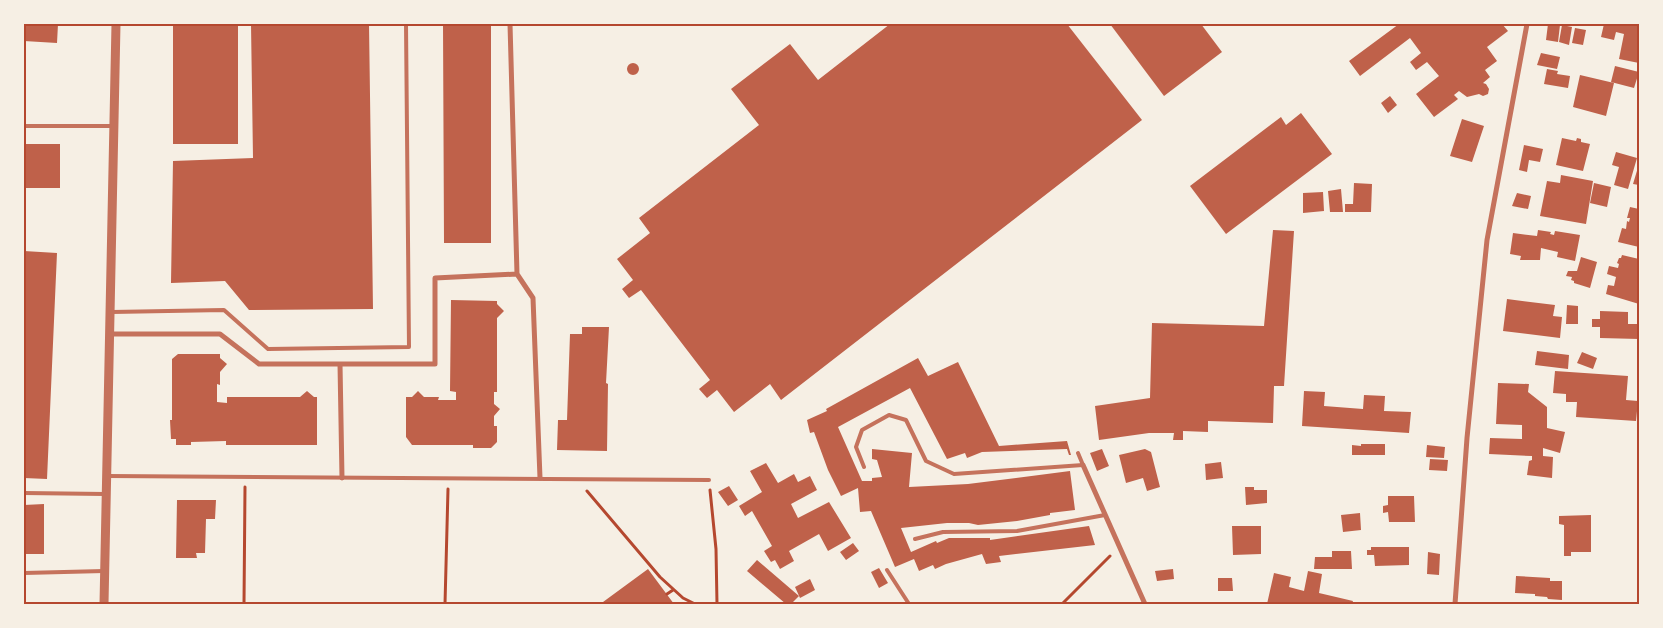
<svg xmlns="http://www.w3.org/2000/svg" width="1663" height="628" font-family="'Open Sans',sans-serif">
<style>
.building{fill:#bf614a}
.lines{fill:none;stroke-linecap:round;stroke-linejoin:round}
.path{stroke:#b5482f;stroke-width:3}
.service{stroke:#c5725c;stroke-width:4}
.minor{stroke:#c5725c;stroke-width:5}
.tertiary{stroke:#c5725c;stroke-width:9}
.neatline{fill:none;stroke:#b5482f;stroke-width:2}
</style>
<rect width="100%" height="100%" fill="#f6efe4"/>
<!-- building -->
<path class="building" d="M24,24H58L57,43L24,41Z
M173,24H238V144H173Z
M251,24H369L373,309L249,310L225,281L171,283L173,161L253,158Z
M443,24H491V243H444Z
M890,24H1067L1142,120L781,400L770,384L734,412L717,390L707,398L699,389L710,380L641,290L629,298L622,289L633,280L617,259L650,233L639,218L759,125L731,89L790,44L818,80Z
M1110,24H1201L1222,52L1164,96Z
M1399,24H1502L1508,31L1487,47L1497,61L1485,70L1490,77L1483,83L1486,84L1489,89L1488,94L1483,96L1479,94L1467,97L1459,91L1454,95L1458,99L1434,117L1416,94L1439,76L1427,62L1416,70L1410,62L1421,53L1410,38L1360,76L1349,61Z
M1548,24L1560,25L1558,42L1546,40Z
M1604,24H1639V63L1619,59L1624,34L1616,32L1614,40L1601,37Z
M1562,25L1572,27L1569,45L1559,42Z
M1575,28L1586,30L1583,45L1572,43Z
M1541,53L1560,57L1557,69L1537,65Z
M627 69a6 6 0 1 1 12 0a6 6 0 1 1-12 0Z
M1615,66L1639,72L1634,88L1611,82Z
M1547,69L1558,71L1557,74L1570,76L1568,88L1544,84Z
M1580,75L1614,83L1606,116L1573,107Z
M1390,96L1397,105L1388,113L1381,103Z
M1301,113L1332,154L1226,234L1190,186L1281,117L1286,125Z
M1462,119L1484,126L1472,162L1450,156Z
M1562,138L1576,141L1577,138L1581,139V142L1590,144L1583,171L1556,165Z
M24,144H60V188H24Z
M1524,145L1543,149L1540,162L1529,160L1527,172L1519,170Z
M1616,152L1637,158L1628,189L1614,185L1619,167L1612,165Z
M1639,164V185L1633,184Z
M1561,175L1593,181L1586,224L1540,216L1547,181L1560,183Z
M1354,183L1372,184L1371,212H1345V204H1353Z
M1594,183L1611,187L1607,207L1590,203Z
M1341,189L1343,212H1330L1328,191Z
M1323,192L1324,211L1303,213V193Z
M1517,193L1531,196L1528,209L1512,206Z
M1630,207L1639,209V247L1618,242L1622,228L1626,229L1627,221L1629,222L1630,218H1627Z
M1273,230L1294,231L1284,386H1274L1273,423L1208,421V432L1183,431V440H1173L1174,433H1149L1099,440L1095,406L1150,398L1152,323L1264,326Z
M1538,230L1551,232L1550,234L1554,235L1555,231L1580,235L1575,261L1557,257L1558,252L1541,248L1540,260H1520L1521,256L1510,254L1513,233L1537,236Z
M24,251L57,253L47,479L24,478Z
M1622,255L1639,259V304L1606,294L1608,285L1614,286L1616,277L1607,274L1609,266L1618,268L1619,264L1617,263L1619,258H1621Z
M1581,257L1597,262L1590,288L1574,283V281L1571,280L1572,277L1566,276L1568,271H1577Z
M1507,299L1555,305L1553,316L1562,317L1560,338L1503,331Z
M451,300L497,301V304L504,311L497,318V392H494V404L500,409L494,416V426H497V442L491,448H473V445H412L406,437V397H412L418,391L424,397H439L438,400H456V392L450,391Z
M1567,305L1578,306V324H1566Z
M1600,311L1628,312V324H1639V339L1600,338V327H1592V319H1600Z
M582,327H609L606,383L608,384L607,451L557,450L558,420H567L570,334H582Z
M1537,351L1569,355L1568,369L1535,365Z
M1582,352L1597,358L1593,369L1577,363Z
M178,354H220V358L227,364L220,372V385L217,384V402L227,403V397H300L307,391L314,397H317V445H226V441L191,442V445H176V439H171L170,420H172V359Z
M918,358L928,376L958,362L999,446L1067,441L1071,455H1069L1067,449L982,452L967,458L965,453L947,459L910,388L838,427L862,481H872V478L882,477L877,460L872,459V449L912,453L909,487L968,484L1070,471L1075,510L1050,513V515L1017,521L978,525L969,523H947L901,528L911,552L936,541L937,543L949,538H990V540L1089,526L1095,545L999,556L1001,562L986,564L982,554L946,564L935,569L933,565L919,571L914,559L895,567L871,511L860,512L858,488L841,496L828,470L814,432L810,433L807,420L827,411L826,409Z
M1555,371L1628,376L1626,400L1638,401L1636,421L1576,417L1577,402H1566V394L1553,393Z
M1498,383L1529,384L1528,392L1547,407V428L1565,432L1560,453L1543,448V456L1553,457L1552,478L1527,475L1529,461L1532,460V456L1489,454L1490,438L1522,439V425L1496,424Z
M1304,391L1325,392L1324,406L1363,409L1364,395L1385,396L1384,411L1411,412L1409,433L1302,426Z
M1361,444H1385V455H1352V445L1361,446Z
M1427,445L1445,447L1444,458L1426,457Z
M1102,449L1109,466L1097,471L1090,453Z
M1145,449L1151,452L1160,487L1147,491L1143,478L1126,483L1119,455Z
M1430,459L1448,460L1447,471L1429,470Z
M1221,462L1223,478L1206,480L1205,464Z
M766,463L778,483L794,474L798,482L810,476L817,490L791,504L798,518L829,502L851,538L828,551L819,534L789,551L794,561L780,569L775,560L771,562L764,551L772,546L752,511L745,516L739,506L762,492L750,471Z
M729,486L738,500L728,506L718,492Z
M1245,487H1254V490H1267V503L1246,505Z
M1388,496H1414L1415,522H1389L1388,512L1383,513V506L1388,505Z
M177,500H216L215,519H206L205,553H196L197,558H176Z
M44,504V554H24V505Z
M1360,513L1361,530L1343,532L1341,515Z
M1591,515V552H1571V556H1564V525L1559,524V516Z
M1232,526H1261V554L1233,555Z
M853,543L859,551L846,560L840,552Z
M1371,547H1409V565L1375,566L1374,555H1367V550H1371Z
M1332,551H1351L1352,569H1314L1315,557H1332Z
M1428,552L1440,554L1439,575L1427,574Z
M757,560L799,596L791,604H786L747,571Z
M879,568L888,583L879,588L871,572Z
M648,569L674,604H604L603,602Z
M1173,569L1174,579L1157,581L1155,571Z
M1308,571L1322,574L1319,593L1353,601L1352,604H1267L1274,573L1291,577L1289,587L1304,591Z
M1516,576L1550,578V581H1562V600L1548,599L1547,597L1535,596V594L1515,593Z
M1218,578H1232L1233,591H1218Z
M810,579L815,590L800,598L795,587Z"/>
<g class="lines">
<!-- path -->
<path class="path" d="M710,490L716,549L717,604
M587,491L660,577L683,598L695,604
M667,594L673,590
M244,604L245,487
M445,604L448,489
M1062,604L1110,556"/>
<!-- service -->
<path class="service" d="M24,126H113
M112,312L224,310L268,349L409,347L406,24
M864,467L856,447L862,430L889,415L906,420L926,461L954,474L1083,465L1078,453
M107,476L709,480
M24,493L105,494
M915,539L943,532L1017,531L1105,515
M887,570L909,604
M24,573L104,571"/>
<!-- minor -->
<path class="minor" d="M510,24L517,274L533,298L540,478
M109,334H220L259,364H435V278L517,274
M340,364L342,478
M1083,465L1145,604
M1455,604L1467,438L1487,240L1527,24"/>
<!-- tertiary -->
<path class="tertiary" d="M104,604L116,24"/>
</g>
<!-- border -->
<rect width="1663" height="628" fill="none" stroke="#f6efe4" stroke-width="50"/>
<rect x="25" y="25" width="1613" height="578" class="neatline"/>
</svg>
